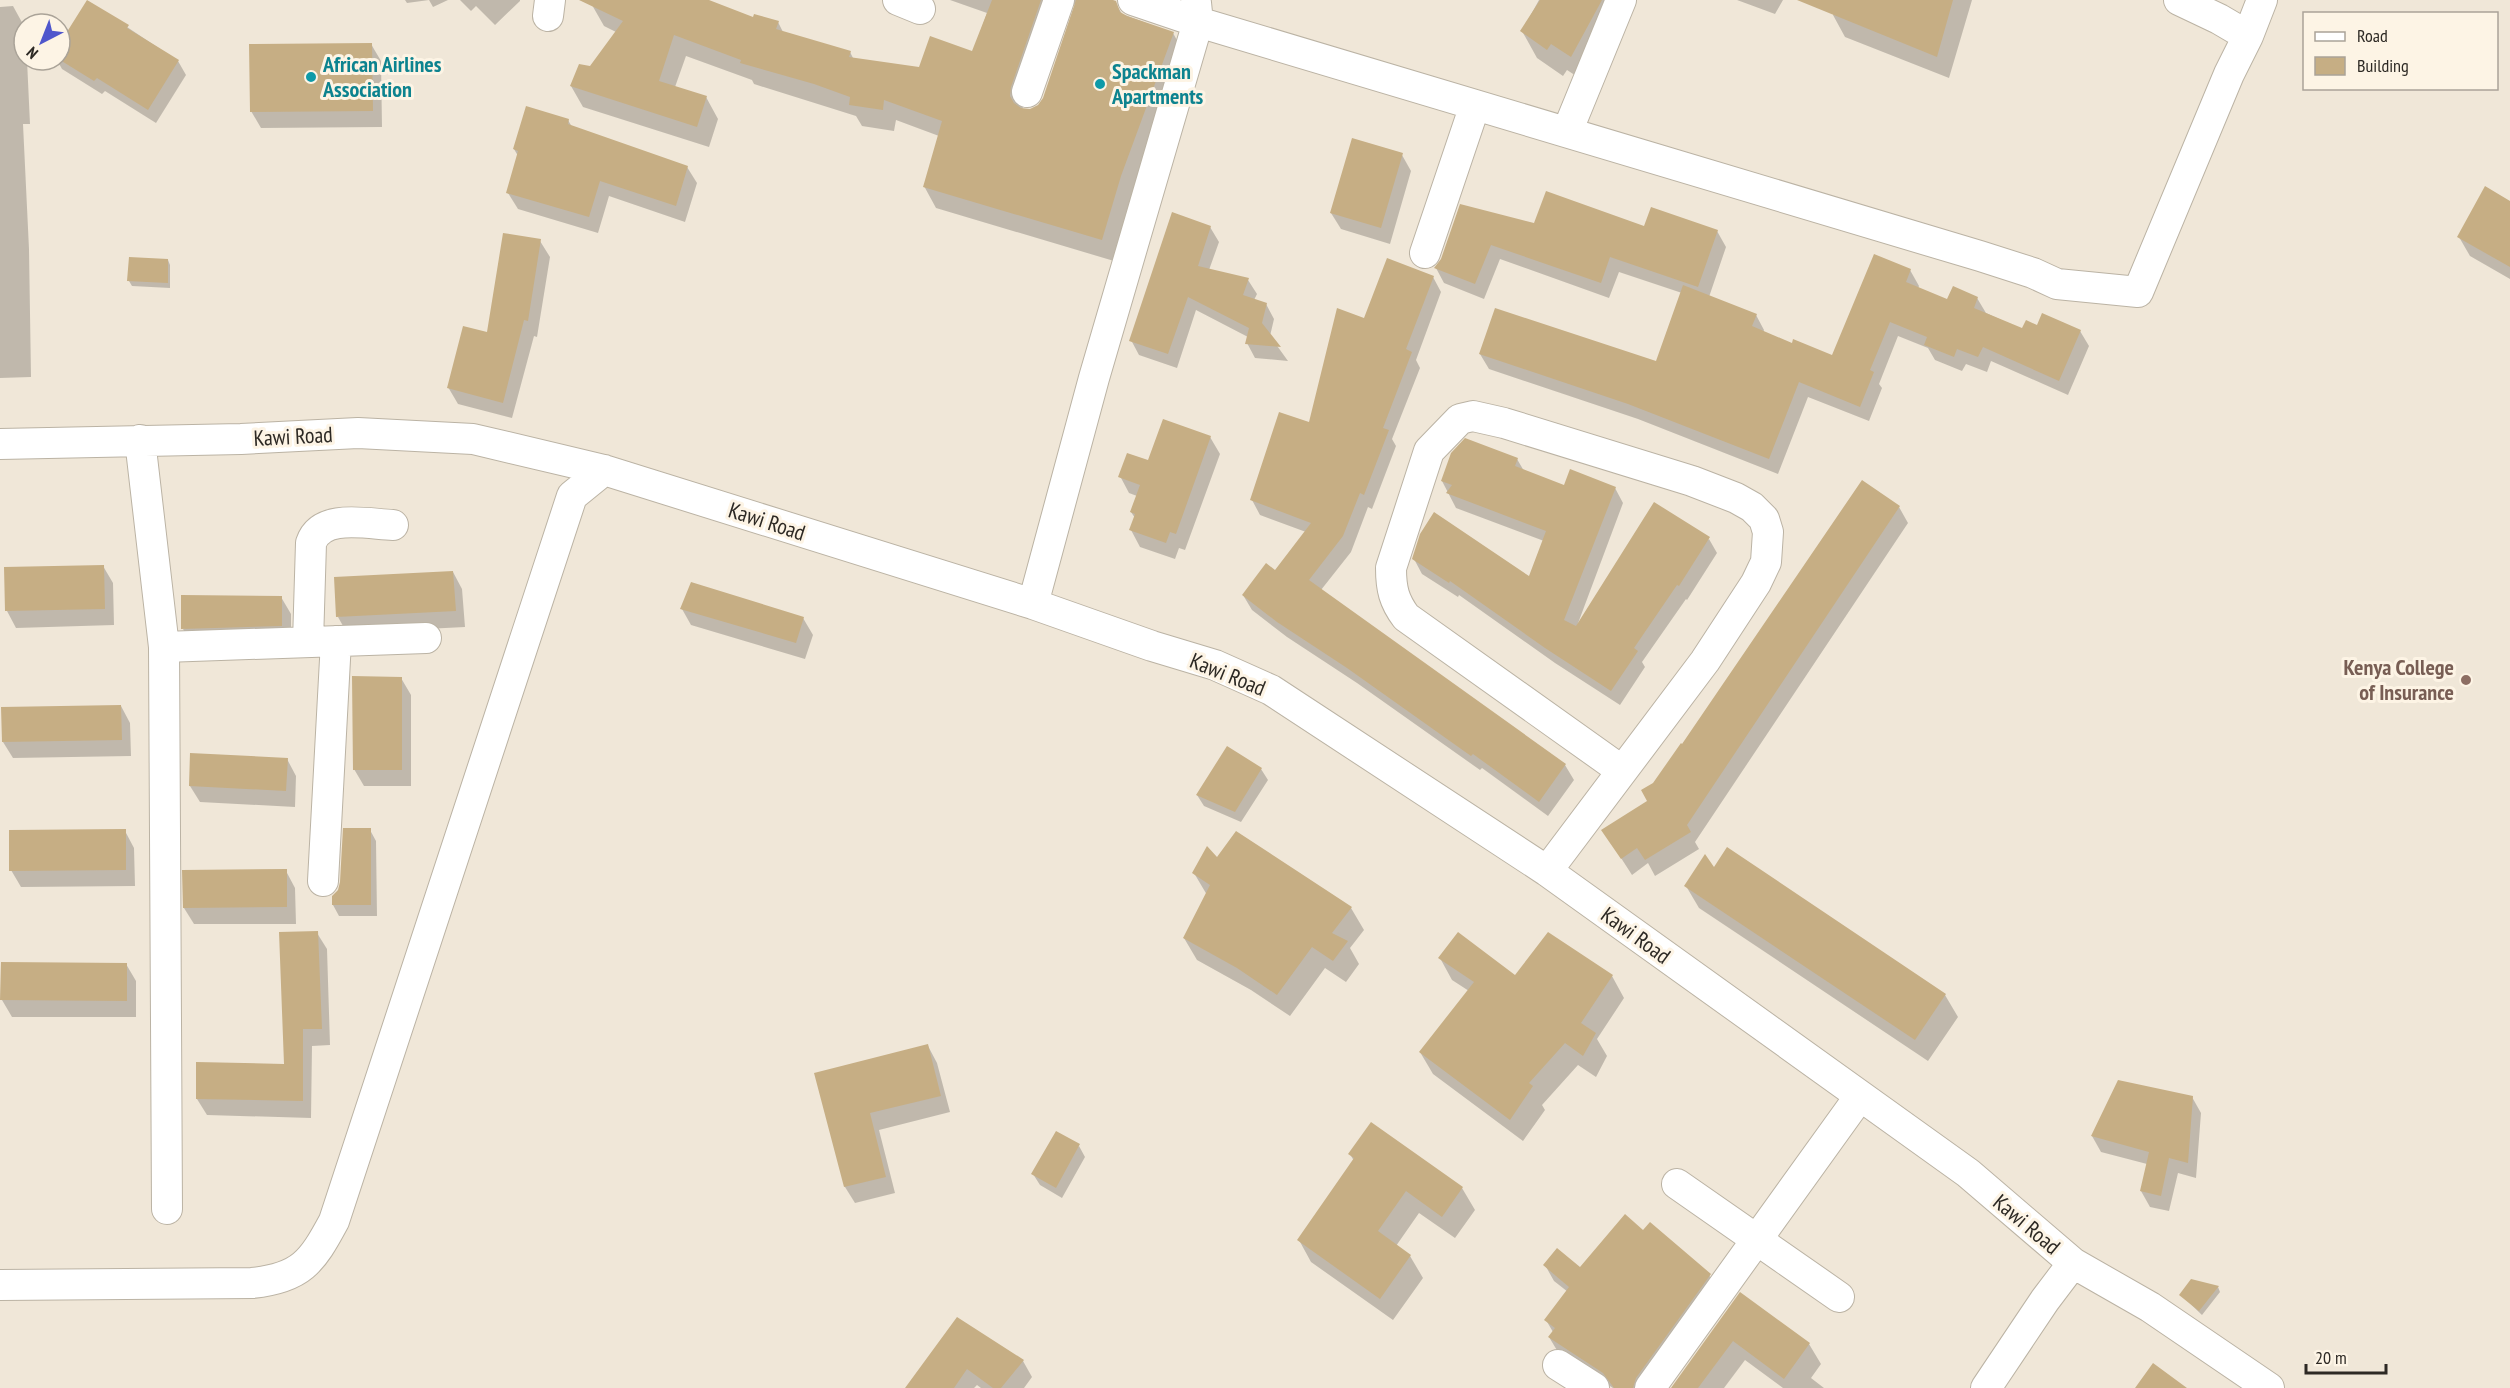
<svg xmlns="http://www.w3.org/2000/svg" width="2510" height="1388" font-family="'PT Sans Narrow',sans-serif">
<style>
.shadow{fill:#0003;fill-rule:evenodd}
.building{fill:#c6ae84}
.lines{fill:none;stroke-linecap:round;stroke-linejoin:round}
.street-casing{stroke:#bbb3a4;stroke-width:32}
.street{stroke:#fff;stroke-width:30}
.culture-dot{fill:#0f9aa8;stroke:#fdf4e5;stroke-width:2}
.education-dot{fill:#8d6e63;stroke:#fdf4e5;stroke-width:2}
.labels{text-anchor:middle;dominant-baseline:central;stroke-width:6;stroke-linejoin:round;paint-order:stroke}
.culture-label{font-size:22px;font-weight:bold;fill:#0d838f;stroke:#fdf4e5;text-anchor:start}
.street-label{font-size:22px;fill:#2d2924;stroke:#fdf4e5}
.education-label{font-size:22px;font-weight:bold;fill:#785e54;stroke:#fdf4e5;text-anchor:end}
</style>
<rect width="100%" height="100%" fill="#f0e7d8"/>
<!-- shadow -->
<path class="shadow" d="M405,0H429L407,3Z
M429,0H448L433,7Z
M460,0H520V1L495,25L476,6L471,11Z
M592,0H704L754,19L778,22L783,32L850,52L854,60L920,69L973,52L987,13L950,0H1108L1115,2L1122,14L1173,33L1185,55L1114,261L936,208L924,186L939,136L896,120L894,131L862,126L856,116L754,84L752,80L686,56L675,87L706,97L718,119L709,147L583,107L571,86L591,68L616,32L604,26L592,5ZM1069,4L1077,5L1044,99L1039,107L1031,110H1022L1054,16Z
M1539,0H1619L1587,83L1567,70L1563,76L1537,58L1522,31Z
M1737,0H1783L1775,14Z
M1841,0H1972L1949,78L1845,37L1833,15Z
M88,1L178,61L186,75L156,123L105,91L102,94L62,69L57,60H60V46Z
M13,6L24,26V60H27L30,124H23L29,249L31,377L0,378V7Z
M371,44L381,61L382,127L261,128L251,111Z
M568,120L572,127L687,167L697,183L685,222L609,196L598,233L518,209L508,193L518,156L514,149Z
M1402,155L1411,171L1390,244L1341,229L1331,213Z
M2510,202V279L2470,256L2459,237Z
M1535,225L1717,231L1726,247L1709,297L1756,315L1764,330L1763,333L1793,345L1833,357L1910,270L1919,286L1918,289L1948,301L1977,298L1986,313L2023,330L2037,327L2080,331L2089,346L2068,395L1991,361L1987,372L1966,364L1962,371L1935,360L1928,348L1898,336L1879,384L1882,388L1869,421L1808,397L1778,474L1638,419L1489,369L1480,354L1657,363L1682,293L1619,272L1609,298L1500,259L1484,299L1444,283L1436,268Z
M1210,227L1219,242L1209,270L1248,280L1257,294L1254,300L1266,304L1274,319L1270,336L1288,361L1255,358L1247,343L1248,337L1196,310L1177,368L1139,355L1131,340Z
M540,241L550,257L537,337L534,336L512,418L458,404L448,387L488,334Z
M168,260L170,265V288L132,286L129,281Z
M1433,277L1441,292L1416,360L1420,368L1392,439L1396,446L1372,509L1368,507L1351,552L1321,590L1565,765L1574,780L1548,816L1482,768L1480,770L1357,683L1287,637L1252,610L1243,595L1275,572L1306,532L1260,515L1252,500L1310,424L1365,320Z
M1210,437L1220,454L1185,550L1179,548L1175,559L1140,547L1131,530L1135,518L1131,512L1137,496L1129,493L1120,476Z
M1517,459L1524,471L1565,487L1615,488L1623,503L1577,626L1709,539L1717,553L1687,600L1686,599L1642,662L1645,667L1620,705L1555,663L1459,595L1458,597L1422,574L1414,559L1529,578L1544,541L1456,508L1442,481Z
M1899,507L1908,523L1695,842L1699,849L1655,876L1648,863L1632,875L1603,830L1649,801L1654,785L1683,746Z
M103,566L113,583L114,625L16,628L7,611Z
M453,572L462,589L465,627L347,633L338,617Z
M281,597L291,614V642L192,645L183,629Z
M682,609L803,618L813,635L805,659L691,625Z
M401,678L411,695V786H364L354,769Z
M121,706L130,723L131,756L13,758L3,742Z
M1228,748L1261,769L1268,780L1241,822L1204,806L1197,795Z
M287,759L296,776L295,807L200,802L190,786Z
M370,830L376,841L377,916H339L333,905Z
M125,831L134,848L135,886L21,887L11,870Z
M1217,860L1351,908L1364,930L1350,948L1359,964L1346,982L1325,968L1290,1016L1251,990L1197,960L1184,938L1207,895L1194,873Z
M1714,869L1945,995L1958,1017L1928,1061L1699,908L1686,886Z
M286,871L295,888L296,924H194L184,908Z
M317,933L327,949L330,1045L312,1046L311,1118L207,1115L197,1099L286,1066Z
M1440,958L1515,977L1612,976L1624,998L1597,1039L1607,1056L1596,1077L1578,1065L1542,1105L1545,1110L1523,1141L1433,1074L1420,1052L1469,991L1452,980Z
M2,964H126L136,981V1017H12L2,1000Z
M928,1046L937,1063L950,1112L879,1130L895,1193L855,1203L845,1187L816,1074Z
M2192,1097L2201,1113L2196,1178L2178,1173L2169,1211L2150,1207L2141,1191L2147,1164L2101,1152L2092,1136Z
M1079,1146L1085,1157L1062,1198L1040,1185L1033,1174Z
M1350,1154L1462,1188L1475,1210L1455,1238L1419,1213L1396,1246L1410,1256L1423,1278L1393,1320L1311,1262L1299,1240L1354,1161Z
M1643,1233L1709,1275L1718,1291L1648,1388H1613L1558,1352L1549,1337L1553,1332L1546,1320L1568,1292L1554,1281L1545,1265L1580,1269Z
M2218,1287L2220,1292L2202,1315L2181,1295Z
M1741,1294L1809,1344L1821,1364L1811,1378L1824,1388H1783L1745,1360L1724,1388H1673Z
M957,1319L1023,1361L1032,1377L1024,1388H981L977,1385L974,1388H907Z"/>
<!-- building -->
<path class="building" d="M87,0L129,25L127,28L179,60L148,110L97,78L94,81L60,60V43Z
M579,0H709L753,17L754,14L779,21L776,29L851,51L849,57L919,67L930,36L972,51L992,0H1041L1011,87L1010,96L1014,103L1021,108L1030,109L1038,105L1043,98L1076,0H1113L1116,1L1120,12L1127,16L1174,32L1121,176L1102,240L923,187L942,121L884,100L883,110L849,105L850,97L814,84L740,63L741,60L674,35L659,81L707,96L697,127L570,86L579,64L590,66L623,21Z
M1540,0H1602L1571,57L1551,44L1547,50L1520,31Z
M1797,0H1953L1937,57Z
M372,43L373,111L250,112L249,44Z
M526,106L569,119L568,124L688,166L676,206L600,181L589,217L506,193L518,151L513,149Z
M1352,138L1403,153L1381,228L1330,213Z
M2485,186L2510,201V267L2457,237Z
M1546,191L1644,226L1651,207L1718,230L1698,287L1610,257L1601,283L1491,245L1475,284L1434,268L1441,259L1460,204L1534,223Z
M1172,212L1211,226L1198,266L1249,278L1243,295L1267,303L1262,323L1281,347L1245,344L1249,328L1188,297L1168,354L1129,341Z
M503,233L541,239L528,321L524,320L503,403L447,388L463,326L487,332Z
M1874,254L1911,269L1906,282L1947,299L1953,286L1978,297L1974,308L2022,328L2026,320L2037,325L2042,313L2081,330L2059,381L1983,347L1978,357L1957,349L1954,357L1924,345L1927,337L1890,322L1870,370L1874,372L1860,407L1799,382L1769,459L1628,404L1479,354L1495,308L1656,361L1683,285L1757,314L1752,326L1792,343L1793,339L1832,355Z
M129,257L168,259V283L127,281Z
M1387,258L1434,276L1406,349L1412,352L1383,428L1389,430L1364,495L1360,493L1343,536L1309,580L1566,764L1539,802L1473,754L1471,756L1347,668L1277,622L1242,595L1266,563L1275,570L1311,523L1250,500L1279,412L1309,422L1337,308L1364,318Z
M1163,419L1211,436L1176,534L1170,532L1166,543L1129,530L1135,514L1130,512L1140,485L1118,477L1127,453L1148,460Z
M1465,438L1518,458L1515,466L1564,485L1570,469L1616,487L1564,620L1576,626L1654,502L1710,537L1679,586L1677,585L1634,648L1638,651L1611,691L1545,648L1450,581L1449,583L1412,559L1420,534L1434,512L1529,576L1546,531L1446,493L1452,485L1441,481L1451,453Z
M1862,480L1900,506L1687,825L1691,832L1645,860L1637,848L1621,859L1601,830L1647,801L1641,790L1653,783L1681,743L1682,744Z
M104,565L105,609L5,611L4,567Z
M453,571L456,611L336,617L334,577Z
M691,582L804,617L796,643L680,609Z
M181,595L282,596V626L181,629Z
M352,676L402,677V770H353Z
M121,705L122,740L2,742L1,707Z
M1227,746L1262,768L1235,812L1196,795Z
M190,753L288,758L286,791L189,786Z
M343,828H371V905H332V896L338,890L340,882Z
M126,829V870L9,871V830Z
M1236,831L1352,907L1332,933L1348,941L1333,961L1312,947L1277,995L1237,968L1183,938L1210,885L1192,873L1207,846L1217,857Z
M1727,847L1946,994L1915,1040L1684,886L1705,854L1714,867Z
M287,869V907L183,908L182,870Z
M318,931L322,1029H303V1101L196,1099V1062L284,1064L279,932Z
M1458,932L1515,975L1548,932L1613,975L1581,1023L1596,1033L1583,1056L1565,1043L1529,1083L1533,1086L1510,1120L1419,1052L1474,982L1438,958Z
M1,962L127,963V1001L0,1000Z
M928,1044L941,1096L870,1113L886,1177L844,1187L814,1073Z
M2118,1080L2193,1096L2188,1163L2169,1158L2161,1196L2140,1191L2149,1152L2091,1136Z
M1371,1122L1463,1187L1442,1217L1406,1191L1378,1231L1411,1255L1380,1299L1297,1240L1354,1158L1348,1154Z
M1056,1131L1080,1144L1056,1188L1031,1174Z
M1625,1214L1643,1230L1650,1222L1711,1274L1636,1378L1633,1388H1614L1603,1373L1548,1337L1555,1328L1544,1320L1569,1287L1543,1265L1557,1248L1580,1267Z
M2191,1279L2219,1286L2199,1311L2179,1295Z
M1740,1292L1810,1343L1784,1379L1733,1341L1698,1388H1671Z
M957,1317L1024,1360L1001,1388H993L967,1369L954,1388H905Z
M2153,1363L2187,1388H2135Z"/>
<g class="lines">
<!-- street casing -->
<g class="street-casing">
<path id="street" d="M898,0L920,9
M1133,0L1198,22L1980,256L2033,273L2057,284L2138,292L2229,74L2248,36L2219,19L2179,0
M548,16L550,0
M2248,36L2262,0
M1027,92L1059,0
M1567,132L1621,0
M1425,253L1475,105
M140,440L164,647L167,1209
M0,444L241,439L358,433L473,439L604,470L1033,604L1152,646L1215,665L1271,690L1547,871L1968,1173L2073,1263L2150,1307L2269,1388
M1033,604L1094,378L1198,22L1196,3
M308,642L311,543C321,513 367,524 393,525
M164,647L426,638
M1547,871L1705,661L1756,583L1766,562L1768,532L1764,519L1752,507L1736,498L1692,481L1504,423L1473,416L1460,419L1429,451L1391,568C1391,589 1394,601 1406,617L1621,770
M323,881L336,641
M1677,1184L1839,1297
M0,1285L252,1283C301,1278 312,1262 334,1221L572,496L604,470
M1558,1365L1594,1388
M1650,1388L1860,1096
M1986,1388L2045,1300L2073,1263"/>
</g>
<!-- street -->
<use href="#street" class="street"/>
</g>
<!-- markers -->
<g class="culture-dot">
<circle cx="311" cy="77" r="6"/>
<circle cx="1100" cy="84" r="6"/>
</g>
<circle class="education-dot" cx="2466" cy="680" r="6"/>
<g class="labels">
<!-- culture labels -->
<g class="culture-label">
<text x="323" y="64">African Airlines<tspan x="323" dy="25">Association</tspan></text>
<text x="1112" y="71">Spackman<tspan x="1112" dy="25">Apartments</tspan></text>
</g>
<!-- street labels -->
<g class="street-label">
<text transform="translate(293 436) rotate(-3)">Kawi Road</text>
<text transform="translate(767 521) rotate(18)">Kawi Road</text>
<text transform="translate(1228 674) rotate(22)">Kawi Road</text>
<text transform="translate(1636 935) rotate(36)">Kawi Road</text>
<text transform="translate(2027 1224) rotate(40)">Kawi Road</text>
</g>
<!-- education labels -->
<g class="education-label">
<text x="2454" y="667">Kenya College<tspan x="2454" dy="25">of Insurance</tspan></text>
</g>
</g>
<!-- legend -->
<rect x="2303" y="12" width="195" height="78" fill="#fdf4e5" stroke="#aaa398" stroke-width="1.5"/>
<rect x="2315" y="32" width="30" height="9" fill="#ffffff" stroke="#aaa398" stroke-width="1.5"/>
<text x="2357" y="42" font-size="18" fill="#2d2924">Road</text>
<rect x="2315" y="57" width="30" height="18" fill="#c6ae84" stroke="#aaa398" stroke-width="1.5"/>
<text x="2357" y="72" font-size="18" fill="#2d2924">Building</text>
<!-- north arrow -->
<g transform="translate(42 42) rotate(222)"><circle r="28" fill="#fdf4e5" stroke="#aaa398" stroke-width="1.5"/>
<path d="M0-4.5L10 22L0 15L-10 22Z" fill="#4f56cc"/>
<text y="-9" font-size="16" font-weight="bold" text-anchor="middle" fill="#2d2924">N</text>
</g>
<!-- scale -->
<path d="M2306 1364v9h80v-9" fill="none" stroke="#2d2924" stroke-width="3"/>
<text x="2315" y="1364" font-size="18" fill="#2d2924" stroke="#fdf4e5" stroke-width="4.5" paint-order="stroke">20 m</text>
</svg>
